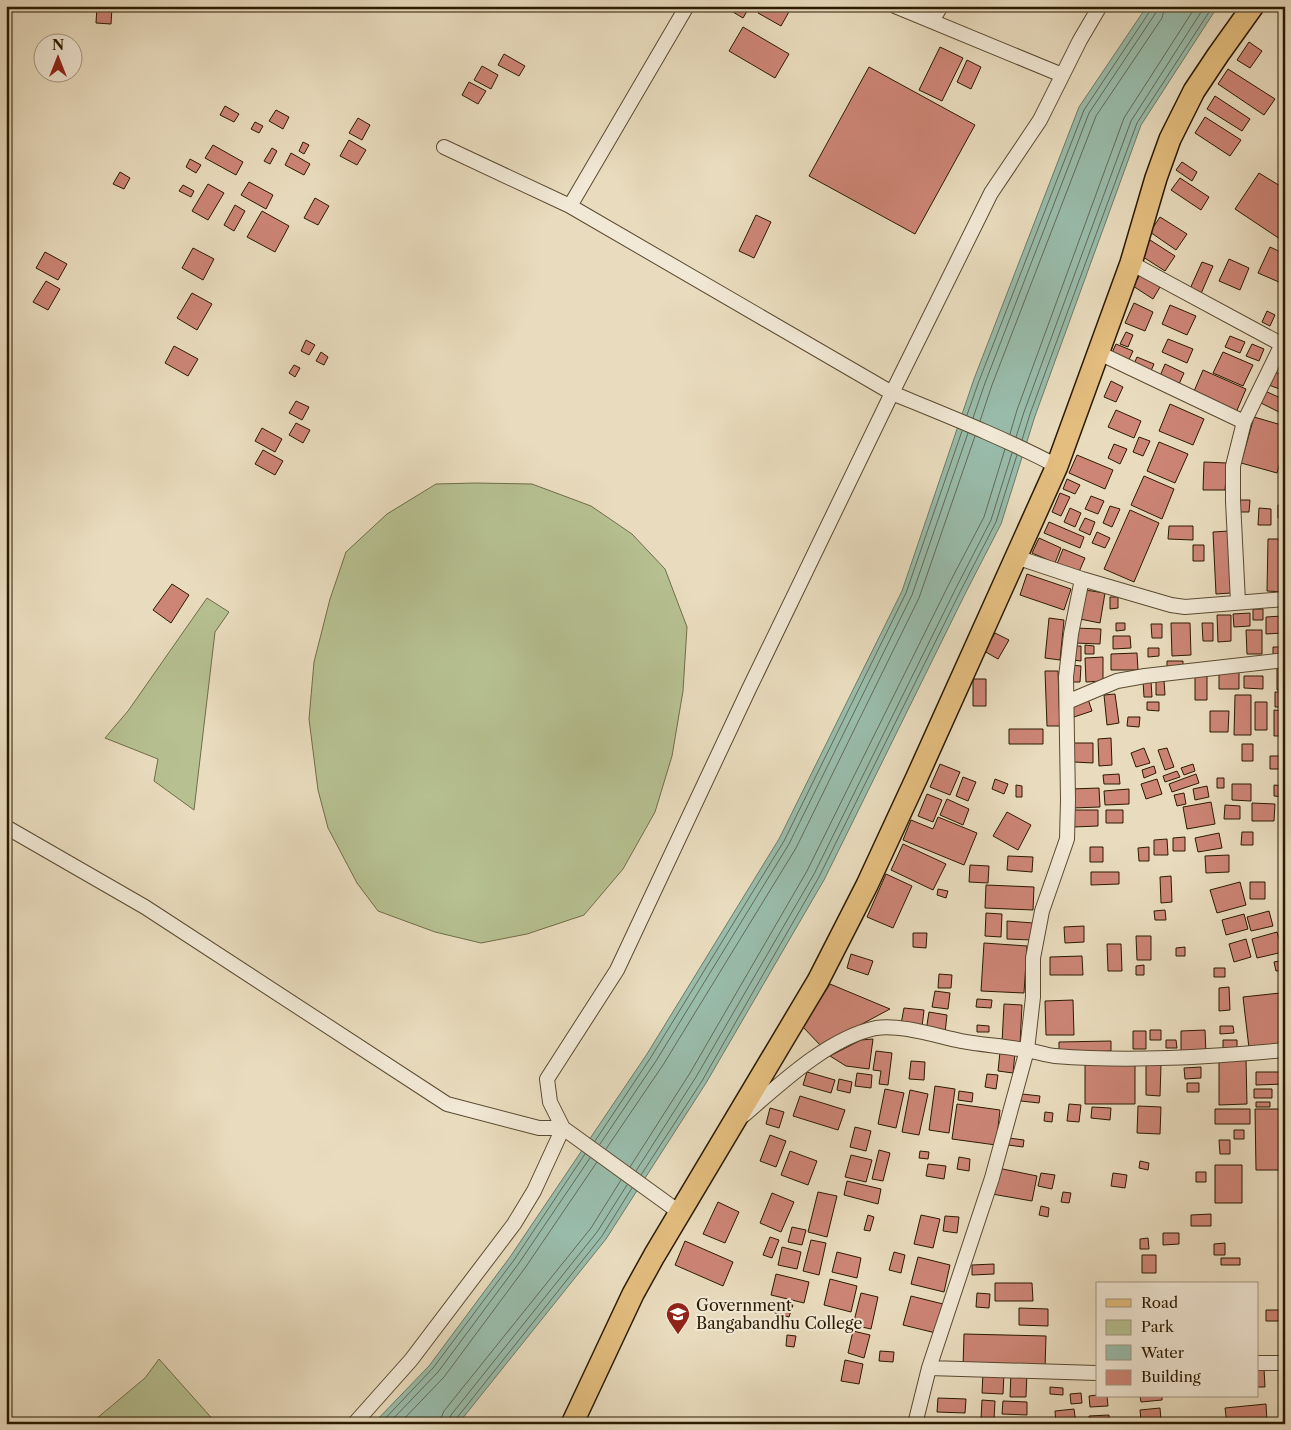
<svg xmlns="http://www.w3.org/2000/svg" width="1291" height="1430" font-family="'Libre Caslon Text',serif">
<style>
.green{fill:#b6c091;stroke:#706d48}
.water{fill:#99bcab;stroke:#6d7b67}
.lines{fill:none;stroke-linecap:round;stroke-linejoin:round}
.shore{stroke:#626b56;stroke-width:1}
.building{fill:#cd8576;stroke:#2b1a00}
.street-casing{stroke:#5a4a30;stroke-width:16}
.primary-casing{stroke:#2b1a00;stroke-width:24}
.street{stroke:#f1e8d5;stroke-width:14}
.primary{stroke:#e4be7f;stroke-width:21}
.labels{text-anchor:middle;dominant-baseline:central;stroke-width:4;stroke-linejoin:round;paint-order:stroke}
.poi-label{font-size:16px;fill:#2b1a00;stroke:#f1e8d5;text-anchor:start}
</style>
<rect width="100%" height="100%" fill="#e9dcbe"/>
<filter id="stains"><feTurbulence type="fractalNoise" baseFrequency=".004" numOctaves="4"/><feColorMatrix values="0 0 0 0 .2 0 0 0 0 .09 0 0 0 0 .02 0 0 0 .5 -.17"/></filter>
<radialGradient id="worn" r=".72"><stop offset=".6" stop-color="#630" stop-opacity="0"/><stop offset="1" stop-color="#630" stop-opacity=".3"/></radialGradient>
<!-- green -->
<path class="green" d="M475,483L532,484L591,506L632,534L665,569L687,627L683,691L672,756L655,812L623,869L584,915L527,934L481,943L435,932L378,911L357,883L328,828L318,790L309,719L314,662L330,599L346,552L387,514L436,484Z
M207,598L229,612L215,632L194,810L154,781L158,759L105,738L128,711Z
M159,1359L217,1424H90L145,1378Z"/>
<!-- water -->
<path class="water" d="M1147,6H1218L1141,125L1035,416L1001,524L966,592L824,880L706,1083L606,1239L458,1424H373L429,1366L510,1257L647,1054L779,839L902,591L974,379L1079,107Z"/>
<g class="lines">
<!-- shore -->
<path class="shore" d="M967,415L979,381L1084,110L1150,11L1151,6
M973,418L985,383L1089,113L1155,14L1157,6
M980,421L992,385L1096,116L1162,18L1165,6
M1010,434L1017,410L1124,118L1196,6
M1016,437L1024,412L1131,121L1205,6
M1022,440L1030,414L1137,123L1213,6
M595,1141L651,1057L784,841L906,593L962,431
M600,1144L656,1061L789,844L912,595L968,433
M606,1149L663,1065L796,848L919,598L975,436
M630,1167L690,1073L807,871L949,584L984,517L1005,449
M636,1171L696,1077L814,874L956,588L991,520L1012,453
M641,1175L702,1081L819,877L961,590L996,522L1017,455
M380,1424L433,1368L514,1260L585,1154
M388,1424L438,1372L519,1263L590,1158
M399,1424L444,1377L525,1268L597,1162
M441,1424V1418L444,1411L591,1228L621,1180
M448,1424L451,1415L597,1232L627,1185
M455,1424L456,1419L602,1236L632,1188"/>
</g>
<!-- building -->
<path class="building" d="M97,6L112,7L111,24L96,23Z
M729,6H750L743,18L728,9Z
M762,6H784L790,10L781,26L758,13Z
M743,27L789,54L775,78L729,51Z
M1249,42L1262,51L1250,68L1237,60Z
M940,47L963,58L942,101L919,90Z
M504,54L525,66L519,76L498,65Z
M967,60L981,67L971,89L957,82Z
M482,66L498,75L491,89L474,80Z
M869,67L975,125L915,234L809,176Z
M1228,69L1275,99L1264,115L1218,84Z
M469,82L486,91L478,104L462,95Z
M1215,96L1250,119L1242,131L1207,109Z
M225,106L239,114L234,122L220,115Z
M276,110L289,117L283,129L269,121Z
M1205,117L1241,140L1230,156L1195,133Z
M358,118L370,125L362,140L349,133Z
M255,122L263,126L259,133L251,129Z
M349,140L366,150L357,165L340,156Z
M303,142L309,145L304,154L299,151Z
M213,145L243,162L236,175L205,158Z
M272,148L277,151L270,164L264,161Z
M291,153L310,164L304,175L285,165Z
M190,159L201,165L196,173L186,167Z
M1182,162L1197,172L1192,181L1176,170Z
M120,172L130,178L124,189L113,184Z
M1259,173L1285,189V239L1283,241L1235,209Z
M1180,178L1209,197L1201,210L1171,190Z
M249,182L273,195L266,209L241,195Z
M208,184L224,193L208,220L192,211Z
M183,185L194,191L191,197L179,191Z
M315,198L329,206L318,225L304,218Z
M235,205L245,211L234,231L224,225Z
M262,211L289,226L275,252L247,237Z
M756,215L771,222L754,258L739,251Z
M1160,217L1187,234L1176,250L1150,232Z
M1150,240L1175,256L1165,271L1140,255Z
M1270,247L1285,254V270L1279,282L1258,273Z
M193,248L214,259L203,280L182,268Z
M45,252L67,264L58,280L36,268Z
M1229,259L1249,268L1240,290L1219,281Z
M1202,262L1213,266L1200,296L1189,291Z
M1140,275L1160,287L1153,299L1133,286Z
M46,281L60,289L48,310L33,302Z
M192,293L212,304L197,330L177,318Z
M1134,303L1153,312L1145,331L1125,323Z
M1170,305L1196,316L1187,335L1162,324Z
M1267,311L1275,315L1270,326L1262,322Z
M1126,332L1133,335L1128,347L1120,344Z
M1230,336L1245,342L1240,353L1225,347Z
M1168,339L1193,349L1187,363L1162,352Z
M306,340L315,345L309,355L301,351Z
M1116,344L1133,351L1127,364L1110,357Z
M1252,344L1264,349L1259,361L1246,356Z
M174,346L198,359L188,376L165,363Z
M321,352L328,357L324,365L316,361Z
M1223,352L1253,365L1243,386L1213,373Z
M1137,357L1154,364L1150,373L1133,366Z
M1165,364L1184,373L1179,384L1160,376Z
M294,365L300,368L295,377L289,373Z
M1203,370L1246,389L1235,415L1192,396Z
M1272,371L1285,376V391L1266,384Z
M1111,381L1123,387L1116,402L1104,397Z
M1265,391L1285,400L1279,412L1259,402Z
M296,401L309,407L302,420L289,413Z
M1170,404L1204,419L1193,445L1159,431Z
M1116,410L1141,421L1134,438L1108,427Z
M1254,417L1285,426V446L1277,473L1241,463Z
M296,423L310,430L303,443L289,435Z
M262,428L282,439L275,452L255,441Z
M1139,437L1150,441L1143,456L1133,452Z
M1159,442L1188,454L1175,483L1147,471Z
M1114,444L1127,449L1120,464L1108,458Z
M263,450L283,461L275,475L255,464Z
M1077,455L1113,470L1105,489L1069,473Z
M1204,462L1227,463L1225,490H1203Z
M1144,476L1174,489L1162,519L1131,505Z
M1067,479L1080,485L1075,494L1063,489Z
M1060,493L1070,497L1061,516L1052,512Z
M1091,496L1104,501L1098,514L1085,509Z
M1239,500H1250L1249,512H1238Z
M1278,505H1285V518H1278Z
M1110,506L1120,509L1112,527L1103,523Z
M1070,508L1081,513L1075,527L1064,522Z
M1259,508L1271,509V525H1258Z
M1130,510L1159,523L1134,582L1104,569Z
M1085,518L1095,522L1090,535L1079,530Z
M1049,522L1084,537L1080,548L1044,533Z
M1169,526H1193V540L1168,539Z
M1229,531L1231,593L1216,594L1213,532Z
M1097,532L1110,538L1105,548L1092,543Z
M1039,538L1061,548L1055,563L1032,553Z
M1268,539H1285V592L1267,591Z
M1193,545H1204V561H1193Z
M1063,549L1085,558L1078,574L1057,564Z
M1027,574L1071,589L1064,610L1020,595Z
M172,584L189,595L171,623L153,610Z
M1085,590L1105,593L1100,623L1080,619Z
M1110,597H1118V608L1110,609Z
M1253,609H1263V620H1253Z
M1250,613V626L1234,627L1233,614Z
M1217,615H1231V641L1218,642Z
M1283,616V633L1266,634V617Z
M1049,618L1064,620L1060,660L1045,658Z
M1116,623H1125V630L1116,631Z
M1171,623H1190L1191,655L1172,656Z
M1202,623H1213V641H1203Z
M1151,624H1162V638H1152Z
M1075,628L1101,629L1100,644L1075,643Z
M1246,630H1262V654H1247Z
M995,633L1009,640L998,659L984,651Z
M1113,636H1130L1131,648L1113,649Z
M1085,645L1094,646V654H1085Z
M1072,646H1081V661L1072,660Z
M1273,647H1285V657H1273Z
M1148,648H1159V656L1148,657Z
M1137,653L1138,670H1111V654Z
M1103,657V681L1086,682L1085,658Z
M1167,661H1183V670H1167Z
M1071,665L1081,666L1080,682H1070Z
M1277,665H1285V690H1277Z
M1045,671H1058L1060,726H1047Z
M1219,671H1239V689H1219Z
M1195,672H1207V700H1195Z
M1244,676H1263V689L1244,688Z
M973,679H986V706H973Z
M1164,680L1165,695H1156V681Z
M1143,681H1151L1152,697H1144Z
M1275,692H1285V707H1275Z
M1115,694L1119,723L1107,725L1104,695Z
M1235,695H1251V735H1234Z
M1088,699L1092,711L1074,717L1070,704Z
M1147,702H1159V711L1147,710Z
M1255,702H1267V730H1255Z
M1274,710L1285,711V736H1274Z
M1210,711H1229L1228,732H1210Z
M1128,717H1140L1139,727L1127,726Z
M1009,729H1043V744H1009Z
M1111,738L1112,765L1099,766L1098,739Z
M1074,743H1093V763L1074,762Z
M1242,744H1253V761H1242Z
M1144,748L1150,763L1136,767L1131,753Z
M1167,748L1174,767L1165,770L1158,750Z
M1270,756H1285V769H1270Z
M940,764L960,772L950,795L930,787Z
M1193,764L1195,771L1184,775L1181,768Z
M1154,766L1156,773L1144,778L1142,770Z
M1177,771L1180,777L1165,782L1163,776Z
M1119,774L1120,784H1104L1103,775Z
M1196,774L1199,783L1172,792L1169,784Z
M963,777L976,782L968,801L956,796Z
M1217,778H1224V788H1217Z
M995,779L1008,784L1004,794L992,789Z
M1157,779L1162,794L1146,799L1141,784Z
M1232,784H1251V801L1232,800Z
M1016,785L1022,786V797H1016Z
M1274,785L1285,786V797L1274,796Z
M1207,786L1209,797L1195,800L1193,789Z
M1099,788L1100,807L1072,808L1071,789Z
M1129,789V804L1105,805L1104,791Z
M1184,793L1186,804L1177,806L1174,795Z
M927,794L942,800L933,822L918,816Z
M947,799L969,809L963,825L940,815Z
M1211,802L1215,824L1187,829L1183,807Z
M1252,803L1275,804L1274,821H1252Z
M1225,805L1240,806V819H1224Z
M1072,810H1098V826L1073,827Z
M1106,810H1123V823H1106Z
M1007,812L1031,825L1018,850L993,836Z
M938,817L977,833L964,865L903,840L911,820L933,829Z
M1242,832H1253V845H1241Z
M1219,833L1222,848L1198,852L1195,838Z
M1185,837V851H1173V838Z
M1167,839L1168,855H1154V840Z
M903,844L946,864L933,890L891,870Z
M1090,847H1103V862H1090Z
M1149,847V861H1139L1138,848Z
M1229,855V872L1206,873L1205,856Z
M1008,856L1033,857L1032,872L1007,870Z
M970,865L989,866L988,883L969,882Z
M1091,872H1119V884L1091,885Z
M886,874L912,886L893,928L867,917Z
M1171,876L1172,902L1161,903L1160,877Z
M1240,882L1246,905L1217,913L1210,890Z
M1250,882H1265V899H1250Z
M986,885L1034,887L1033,910L985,908Z
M938,889L948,891L946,898L937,895Z
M1165,910L1166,920H1155L1154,911Z
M1269,911L1273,926L1251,931L1247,917Z
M986,913L1002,914L1001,937L985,936Z
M1244,914L1248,929L1226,935L1222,920Z
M1007,921L1033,923L1032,940L1007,939Z
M1084,926V942L1065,943L1064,927Z
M1277,932L1283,952L1257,958L1252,939Z
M913,933H927L926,948L913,947Z
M1136,936H1151V960H1137Z
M1246,939L1251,957L1234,962L1229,944Z
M984,943L1027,946L1024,993L981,991Z
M1107,944H1121L1122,971H1108Z
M1185,947V956H1176V948Z
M851,954L873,961L868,975L847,968Z
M1082,956L1083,975H1050V957Z
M1285,960V970L1276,971L1274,962Z
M1144,965V975H1136V966Z
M1214,968H1225V977H1214Z
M939,974L952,975L951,988H938Z
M830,984L890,1009L821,1046L803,1027Z
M1229,987L1230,1010L1219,1011V988Z
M935,991L950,993L948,1009L932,1007Z
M1280,993L1285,1043L1249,1048L1243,997Z
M977,999L992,1000L991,1008L976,1007Z
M1073,1000L1074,1035H1046L1045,1001Z
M1004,1004L1022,1005L1020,1044L1002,1043Z
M904,1008L924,1010L922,1027L901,1024Z
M929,1012L947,1015L945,1033L926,1031Z
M977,1025L989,1026V1032H977Z
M1220,1026H1233L1234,1033L1220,1034Z
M1150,1030H1161V1040H1150Z
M1205,1030L1206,1054L1181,1055V1031Z
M1133,1031H1146V1049H1133Z
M873,1039L869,1069L846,1066L830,1056L861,1040Z
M1166,1040H1176L1177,1048H1166Z
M1223,1040H1237V1052H1223Z
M1111,1041V1051L1059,1053V1042Z
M876,1051L892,1053L888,1085L879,1084L881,1071L873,1070Z
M1000,1052L1015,1053L1013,1073L998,1071Z
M1219,1059H1246L1247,1104L1219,1105Z
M911,1061L925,1062L924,1080L909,1079Z
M1085,1064H1135V1104H1085Z
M1146,1065H1161L1160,1096L1146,1095Z
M1201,1067V1078L1185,1079L1184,1068Z
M807,1072L835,1080L831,1093L803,1085Z
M1256,1072H1285V1084L1256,1085Z
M857,1073L872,1075L871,1088L855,1086Z
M987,1074L998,1075L996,1089L985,1087Z
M839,1079L852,1082L850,1093L837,1090Z
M1187,1083H1199V1092H1187Z
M935,1086L955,1089L949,1133L929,1130Z
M885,1089L904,1093L896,1128L878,1124Z
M1254,1089H1272V1098H1254Z
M910,1090L928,1094L919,1135L902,1132Z
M959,1091L973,1093L972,1102L958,1100Z
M1022,1094L1040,1096L1039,1103L1021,1101Z
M800,1096L845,1110L838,1130L793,1116Z
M1256,1102H1270V1107H1256Z
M957,1104L1000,1110L996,1145L952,1139Z
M1069,1104L1081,1105L1079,1122L1067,1121Z
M1138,1106L1161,1107L1160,1134L1137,1133Z
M1092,1107L1111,1108L1110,1120L1091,1118Z
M770,1108L784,1112L779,1128L766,1124Z
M1215,1109H1250V1124H1215Z
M1255,1109H1285V1170H1256Z
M1045,1112L1053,1113L1052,1122L1044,1121Z
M855,1127L871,1131L866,1151L850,1147Z
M1234,1130H1244V1139H1234Z
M770,1135L786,1141L776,1167L760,1161Z
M1009,1138L1024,1140L1023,1147L1008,1145Z
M1219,1140H1230V1154H1220Z
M879,1150L890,1153L883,1181L872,1179Z
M790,1151L817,1161L808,1185L781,1175Z
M920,1151L929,1152L928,1159L919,1158Z
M851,1155L872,1160L866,1182L845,1177Z
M959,1157L970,1159L969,1171L957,1169Z
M1140,1161L1149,1163L1148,1170L1139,1168Z
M928,1164L946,1166L944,1179L926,1176Z
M1215,1165H1242V1203H1215Z
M998,1168L1037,1176L1032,1201L992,1194Z
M1196,1172H1206V1182H1196Z
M1041,1173L1055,1175L1052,1189L1038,1186Z
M1113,1173L1127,1175L1125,1188L1111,1186Z
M847,1181L881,1189L878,1204L844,1195Z
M818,1192L837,1196L827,1237L808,1232Z
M1063,1192L1071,1193L1069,1203L1061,1202Z
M772,1193L794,1202L781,1232L760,1223Z
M718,1202L739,1212L725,1243L703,1234Z
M1041,1206L1049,1208L1048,1217L1039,1215Z
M1211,1214V1226H1191V1215Z
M868,1215L874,1217L870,1231L864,1230Z
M921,1215L940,1219L933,1248L914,1244Z
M945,1216L959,1217L957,1233L943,1231Z
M792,1227L806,1230L802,1245L788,1242Z
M1163,1233H1179V1244L1163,1245Z
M770,1237L779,1240L772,1258L763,1255Z
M1148,1238L1149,1249H1140V1239Z
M811,1240L826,1243L819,1275L803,1271Z
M685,1241L733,1262L723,1286L675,1265Z
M1225,1243V1255H1214V1244Z
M782,1247L801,1252L797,1269L778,1265Z
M837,1252L861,1258L857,1278L832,1272Z
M894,1252L905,1255L901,1273L889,1270Z
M1142,1255H1156V1273H1142Z
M918,1257L950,1265L944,1292L911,1284Z
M1221,1258H1240V1265H1221Z
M994,1264V1274L972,1275V1265Z
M776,1274L809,1282L804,1303L771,1295Z
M830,1279L857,1286L851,1312L824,1305Z
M995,1283H1032L1033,1301H995Z
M861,1293L878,1297L871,1329L853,1325Z
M977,1293L990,1294L989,1308L976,1307Z
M911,1296L947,1305L940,1334L903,1325Z
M778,1301L793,1305L789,1317L775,1313Z
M1019,1308L1048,1309V1326L1019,1325Z
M1266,1310H1285V1321H1266Z
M853,1331L870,1335L864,1358L848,1353Z
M964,1334L1046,1336L1045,1369L963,1367Z
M787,1335L796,1336L794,1347L786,1346Z
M880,1351L894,1352L893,1362L879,1361Z
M845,1360L863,1364L859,1384L841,1381Z
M1264,1369L1265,1387H1257V1370Z
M983,1372L1004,1373L1003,1394L982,1393Z
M1011,1372L1027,1373L1026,1397H1010Z
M1050,1387L1063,1388V1395L1050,1394Z
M1081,1393L1082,1403L1071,1404L1070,1394Z
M1097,1395V1396H1107L1108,1406L1090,1407L1089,1396Z
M1140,1396H1162V1400L1141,1402Z
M938,1398L966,1399L965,1413L937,1412Z
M982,1400L995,1401L994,1420L981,1419Z
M1003,1401L1027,1402V1415L1002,1414Z
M1266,1404L1267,1422L1227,1424L1225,1408Z
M1160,1408L1161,1420L1141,1421L1140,1410Z
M1074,1409L1076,1424H1056L1055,1411Z
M1109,1415L1110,1424H1090L1089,1416Z"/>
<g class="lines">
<!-- street casing -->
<g class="street-casing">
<path id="street" d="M895,6L1062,75
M932,21L941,6
M444,147L570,206L892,393C948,416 1004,438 1057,466
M570,206L687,6
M1131,263L1281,344
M1099,353L1244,422
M1016,557L1082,579L1171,605L1185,607L1285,599
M1238,602L1233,501V466L1244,422L1285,338
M1067,702L1117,681L1145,676L1285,660
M6,827L145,907L447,1104L539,1128H563
M744,1115C780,1084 828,1038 876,1028C900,1024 937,1036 961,1041C982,1045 1004,1046 1025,1050C1035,1051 1045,1055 1055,1056C1131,1062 1208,1057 1285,1050
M679,1212L563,1128L550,1102L547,1079L617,970L748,691L892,393L991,193L1040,120L1080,40L1100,6
M1257,1363H1285
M929,1368L1097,1373
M354,1424L411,1360L514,1224L534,1191L563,1128
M915,1424L929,1368L992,1178L1027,1050L1033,997V958L1042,911L1067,839L1068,800L1066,677L1071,634L1082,579"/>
</g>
<!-- primary casing -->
<g class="primary-casing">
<path id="primary" d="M572,1424L633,1294L654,1256L818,981L867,885L917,777L1057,466L1131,263L1156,178L1170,139L1194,91L1218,55L1253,6"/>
</g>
<!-- street -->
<use href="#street" class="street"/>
<!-- primary -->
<use href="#primary" class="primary"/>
</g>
<!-- icons -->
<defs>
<g id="university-pin" transform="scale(1.25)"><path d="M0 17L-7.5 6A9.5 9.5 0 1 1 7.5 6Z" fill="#8f2418" stroke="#f1e8d5"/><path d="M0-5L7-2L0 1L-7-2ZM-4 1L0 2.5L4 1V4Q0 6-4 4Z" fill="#fff"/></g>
</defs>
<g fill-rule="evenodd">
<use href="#university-pin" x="678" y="1314"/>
</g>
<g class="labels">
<!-- poi labels -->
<g class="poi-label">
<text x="696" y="1305">Government<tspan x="696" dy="18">Bangabandhu College</tspan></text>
</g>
</g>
<!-- margin -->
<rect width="1291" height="1430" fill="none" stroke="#e9dcbe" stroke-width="25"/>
<rect x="8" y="8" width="1276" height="1415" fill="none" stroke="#2b1a00" stroke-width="2.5"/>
<rect x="12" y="12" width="1266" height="1405" fill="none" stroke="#2b1a00"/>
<!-- legend -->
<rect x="1096" y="1282" width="162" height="115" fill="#f1e8d5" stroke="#a29680"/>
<rect x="1106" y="1299" width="25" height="8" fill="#e4be7f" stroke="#a29680"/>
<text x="1141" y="1308" font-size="15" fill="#2b1a00">Road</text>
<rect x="1106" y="1320" width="25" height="15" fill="#b6c091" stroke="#a29680"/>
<text x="1141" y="1332" font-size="15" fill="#2b1a00">Park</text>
<rect x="1106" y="1345" width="25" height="15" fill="#99bcab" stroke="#a29680"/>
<text x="1141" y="1358" font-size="15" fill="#2b1a00">Water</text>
<rect x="1106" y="1370" width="25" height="15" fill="#cd8576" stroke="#a29680"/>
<text x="1141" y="1382" font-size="15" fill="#2b1a00">Building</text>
<!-- north arrow -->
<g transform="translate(58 58)"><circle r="24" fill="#f1e8d5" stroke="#a29680"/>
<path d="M0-4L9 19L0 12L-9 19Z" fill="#8f2418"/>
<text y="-8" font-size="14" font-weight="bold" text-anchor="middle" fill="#2b1a00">N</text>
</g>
<rect width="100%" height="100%" filter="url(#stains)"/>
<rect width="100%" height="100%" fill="url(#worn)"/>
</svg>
